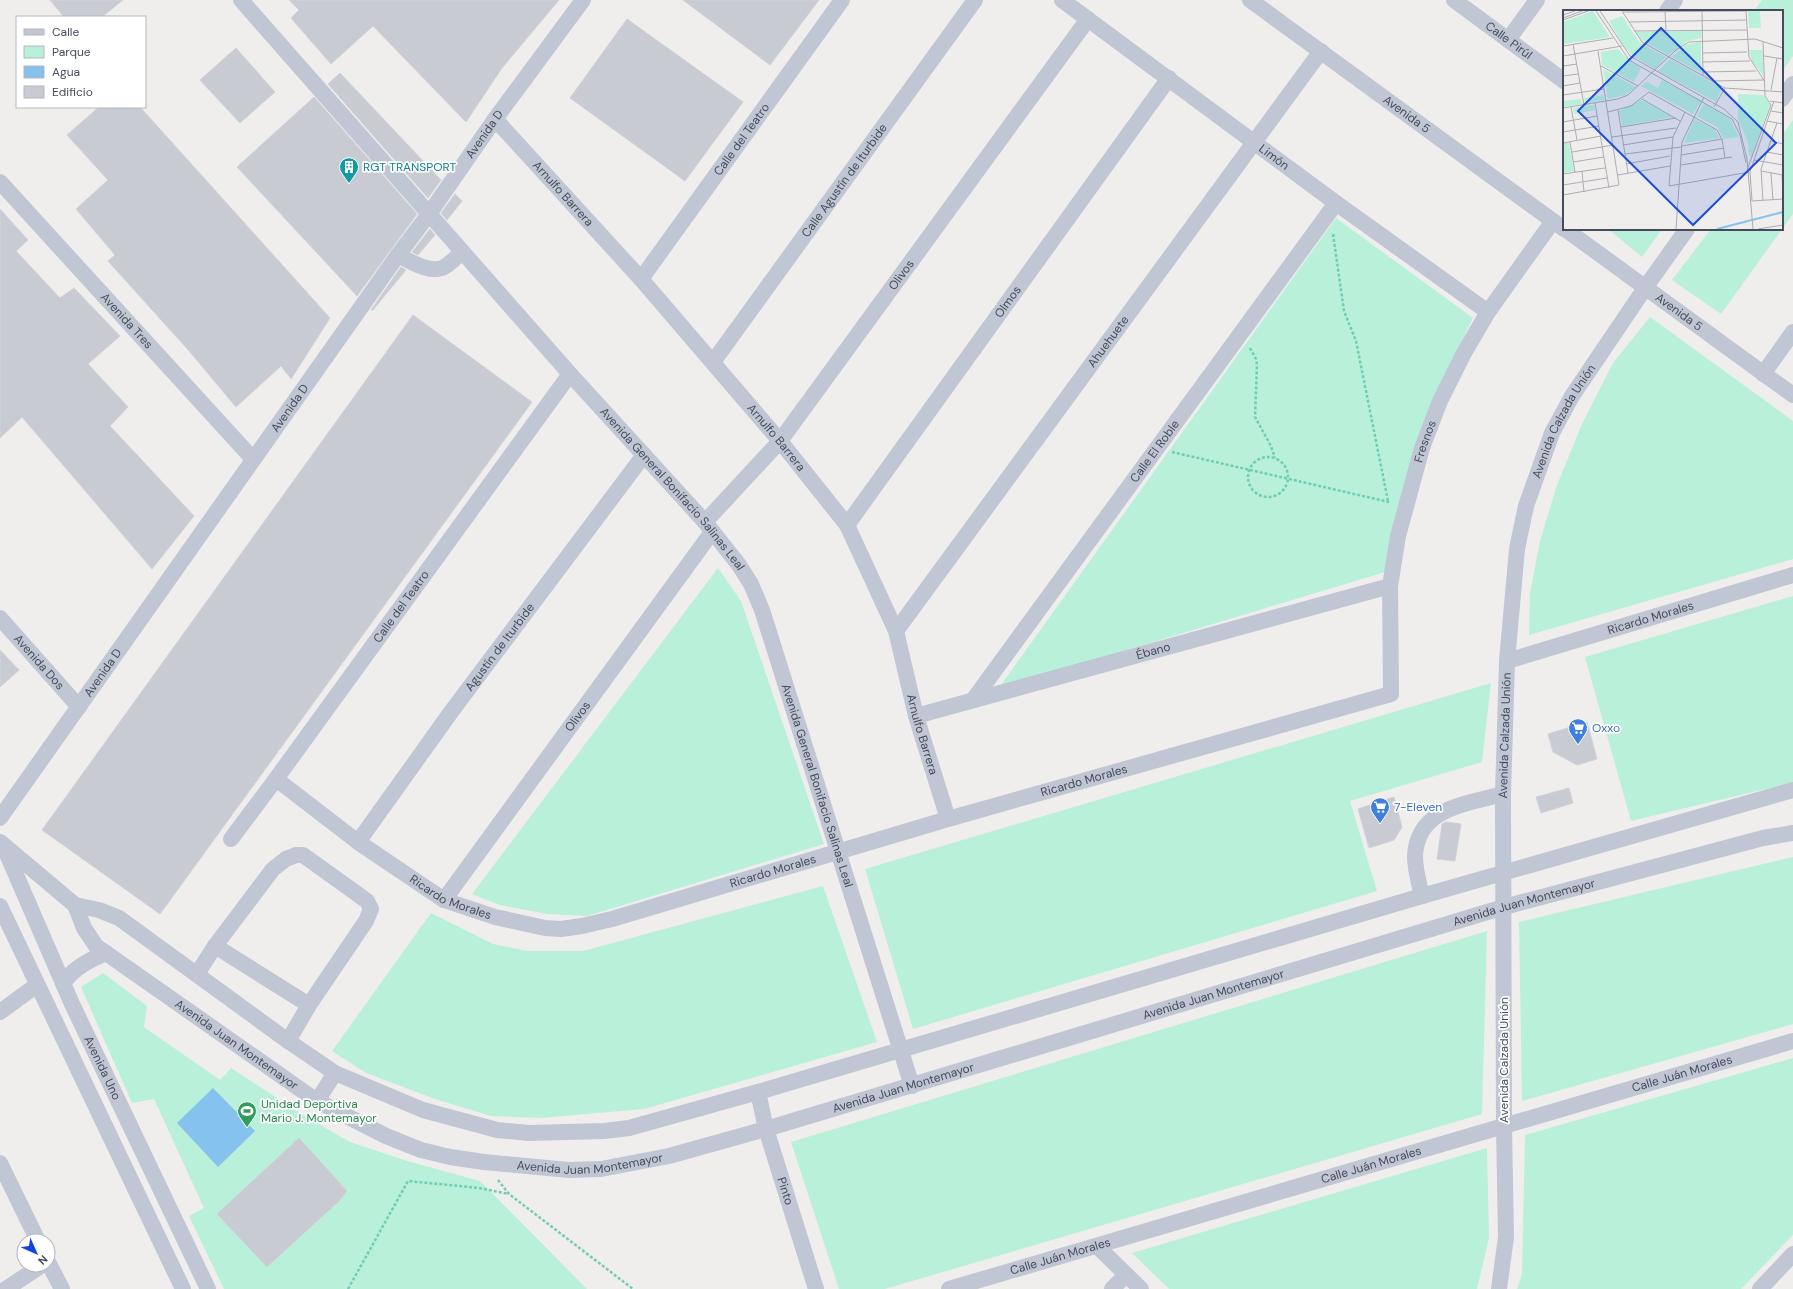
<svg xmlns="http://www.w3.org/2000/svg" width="1793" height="1289" font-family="'DM Sans',sans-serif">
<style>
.green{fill:#b9f0da}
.water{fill:#85c2ee}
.building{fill:#c9cbd3;stroke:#d1d1d9}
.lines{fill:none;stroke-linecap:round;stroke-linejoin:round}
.path{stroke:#70ceb4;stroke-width:2.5;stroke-dasharray:3 2;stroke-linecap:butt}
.minor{stroke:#c0c6d3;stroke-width:16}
.labels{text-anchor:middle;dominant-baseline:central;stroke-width:3.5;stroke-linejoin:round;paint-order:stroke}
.street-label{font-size:12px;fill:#454c5b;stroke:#fff}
.culture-label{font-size:12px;fill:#0d838f;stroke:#fff;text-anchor:start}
.shop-label{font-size:12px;fill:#366cbe;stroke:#fff;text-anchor:start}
.leisure-label{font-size:12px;fill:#27864d;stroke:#fff;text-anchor:start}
.inset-river{fill:none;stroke:#85c2ee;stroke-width:2}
.inset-road{fill:none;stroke:#acadb3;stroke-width:1}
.view{fill:#1d4ed8;fill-opacity:0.15;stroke:#1d4ed8;stroke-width:2}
.inset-edge{fill:none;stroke:#454c5b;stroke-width:2}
</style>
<rect width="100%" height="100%" fill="#f0eded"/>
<!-- green -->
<path class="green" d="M1762,0H1793V56L1782,72V11H1754Z
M1793,120V214L1721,314L1672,280L1711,229H1782V135Z
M1336,218L1473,318L1438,390L1385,572L998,689Z
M1608,229H1662L1642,257Z
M1650,317L1793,421V559L1529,635L1530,593L1540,541L1557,485L1582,424L1613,363Z
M718,568L741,601L824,844L587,916L547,914L500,905L472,894Z
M1793,596V784L1757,791L1631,821L1585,657Z
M1491,683L1482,762L1350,801L1377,891L913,1029L865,869Z
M1793,857V1024L1522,1101L1519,922Z
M823,886L877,1042L644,1109L540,1118L491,1116L435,1099L366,1073L332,1051L431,913L493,944L527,951H583Z
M1487,931L1482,1114L885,1289H839L791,1142Z
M103,973L147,1006L144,1027L220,1080L231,1068L303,1115L350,1142L407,1161L480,1181L587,1289H224L189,1216L204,1208L154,1099L132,1103L81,987Z
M1793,1058V1235L1741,1289H1517L1522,1274L1525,1135Z
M1487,1148L1489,1238L1477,1289H1169L1132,1253Z"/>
<!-- water -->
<path class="water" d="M213,1088L255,1131L218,1167L177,1123Z"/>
<!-- building -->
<path class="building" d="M50,0H123L102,17H64Z
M289,0H559L502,68L466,122L373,26L331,64L291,18L299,10Z
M683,0H819L770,65Z
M627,19L743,102L685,181L570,98Z
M236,48L275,92L240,123L200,80Z
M340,73L441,180L428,198L328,84Z
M314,97L417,214L357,296L237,167Z
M99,107H140L330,318L291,379L281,366L236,407L190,352L108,261L115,255L76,209L108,180L67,135Z
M455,194L462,201L447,220L441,213Z
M0,209L28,240L16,251L60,298L74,288L120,336L88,364L128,407L110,426L194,516L152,569L22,417L0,438Z
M430,229L435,235L418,255L412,252Z
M401,267L406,270L372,311L371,310Z
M413,315L532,402L160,914L42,830Z
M0,650L19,670L0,687Z
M1587,722L1597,759L1577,765L1553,752L1548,734Z
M1569,788L1573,803L1541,813L1536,797Z
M1394,797L1402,827L1394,840L1369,848L1358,809Z
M1446,822L1461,824L1455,861L1437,859L1442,824Z
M299,1138L347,1191L339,1201L267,1267L217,1214Z"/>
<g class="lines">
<!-- path -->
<path class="path" d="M1333,234L1344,311L1356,341L1388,501
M1250,348L1256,359L1257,365L1255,417L1271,446L1275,458
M1172,452L1389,502
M1248 477a20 20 0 1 1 40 0a20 20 0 1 1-40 0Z
M498,1180L509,1194L633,1289
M348,1289L408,1181L479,1188L509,1194"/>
<!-- minor -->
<g class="minor">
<path id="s1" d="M241,0L570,374L705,522L739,565L751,584L762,610L912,1086"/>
<path id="s2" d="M1062,0L1336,203L1488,312"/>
<path id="s3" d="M1250,0L1564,229"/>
<path id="s4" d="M1454,0L1564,81"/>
<path d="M1667,11L1675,0"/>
<path d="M1508,40L1537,0"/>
<path d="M1782,99L1793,84"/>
<path id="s5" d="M495,119L641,279L780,441L847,525L896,631L916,716L948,819"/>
<path id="s6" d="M0,182L253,459"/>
<path id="s7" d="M1565,229L1793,395"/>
<path d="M398,255C410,261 428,273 442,268C450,265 456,257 462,252"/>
<path id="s8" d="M641,279L842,0"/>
<path id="s9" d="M713,362L975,0"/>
<path d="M1763,374L1793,332"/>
<path id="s10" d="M705,522L780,441L1088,19"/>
<path id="s11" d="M847,525L1169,78"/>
<path id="s12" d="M0,618L79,707"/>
<path id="s13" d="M896,631L1321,51"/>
<path id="s14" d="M1507,661L1793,575"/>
<path id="s15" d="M973,700L1336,203"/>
<path id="s16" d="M916,716L1390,586"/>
<path id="s17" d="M276,779L358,842L444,900L495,917L545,928L561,929L582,926L612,919L948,819L1391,694L1390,586L1398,536L1422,448L1440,401L1464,353L1488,312L1553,221"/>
<path id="s18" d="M0,818L398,255L429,214L495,119L583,0"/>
<path id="s19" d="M231,839L276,779L570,374"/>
<path id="s20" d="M0,842L75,905L84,928L96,946L317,1101L386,1136L421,1150L450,1157L484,1162L569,1170L601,1169L669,1156L766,1129L1504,907L1763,838L1793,833"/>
<path id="s21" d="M358,842L451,712L644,455"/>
<path id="s22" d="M4,847L72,1004L208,1289"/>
<path d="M1422,896C1419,883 1415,870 1415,856C1417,808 1466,804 1503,794"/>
<path id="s23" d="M444,900L712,532"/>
<path d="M75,905L99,910L119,918L288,1041L335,1073L423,1110L497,1130L529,1133L604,1131L629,1128L758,1092L1422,896L1793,790"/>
<path d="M0,906L183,1289"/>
<path d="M197,974L215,946"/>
<path d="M63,983C74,968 89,960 106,953"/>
<path d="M0,1012L37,985"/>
<path d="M288,1041L309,1005L366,921L371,909L367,901L303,855H296L286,859L273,869L215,946L309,1005"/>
<path id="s24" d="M758,1092L766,1129L816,1289"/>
<path d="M317,1101L335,1073"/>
<path d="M0,1163L38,1241"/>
<path d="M1097,1246L1141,1289"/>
<path d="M48,1262L62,1289"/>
<path d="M6,1289L42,1265"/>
<path id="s25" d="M949,1289L1793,1041"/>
<path d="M1112,1289L1126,1275"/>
<path id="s26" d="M1499,1289L1506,1237L1504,1126L1503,794L1507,661L1517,549L1526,506L1552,433L1572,396L1645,288L1687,229"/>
<path d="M1760,1289L1793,1254"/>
</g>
</g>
<!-- icons -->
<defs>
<g id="building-pin" transform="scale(1)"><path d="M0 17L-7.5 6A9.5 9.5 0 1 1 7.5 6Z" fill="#0f9aa8" stroke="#fff"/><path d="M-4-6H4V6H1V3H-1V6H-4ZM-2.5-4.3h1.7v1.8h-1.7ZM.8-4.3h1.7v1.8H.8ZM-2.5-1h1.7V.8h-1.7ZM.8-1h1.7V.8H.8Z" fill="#fff"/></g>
<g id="supermarket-pin" transform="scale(1)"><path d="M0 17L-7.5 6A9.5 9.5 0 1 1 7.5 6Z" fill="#3f7fe0" stroke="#fff"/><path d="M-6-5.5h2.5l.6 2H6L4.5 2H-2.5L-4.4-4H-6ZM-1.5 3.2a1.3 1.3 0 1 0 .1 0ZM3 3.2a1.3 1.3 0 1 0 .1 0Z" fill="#fff"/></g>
<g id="stadium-pin" transform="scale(1)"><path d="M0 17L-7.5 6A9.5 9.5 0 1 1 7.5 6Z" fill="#2e9e5b" stroke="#fff"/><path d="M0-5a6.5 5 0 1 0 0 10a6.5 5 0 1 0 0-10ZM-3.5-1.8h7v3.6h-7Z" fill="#fff"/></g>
</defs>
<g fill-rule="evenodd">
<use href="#building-pin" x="349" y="167"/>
<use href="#supermarket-pin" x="1578" y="728"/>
<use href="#supermarket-pin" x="1380" y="807"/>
<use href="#stadium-pin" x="247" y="1111"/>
</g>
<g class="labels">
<!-- street labels -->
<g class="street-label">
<text stroke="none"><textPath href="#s4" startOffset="68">Calle Pirúl</textPath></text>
<text stroke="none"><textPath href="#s3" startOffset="194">Avenida 5</textPath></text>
<text stroke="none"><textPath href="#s18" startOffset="838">Avenida D</textPath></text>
<text stroke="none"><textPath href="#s8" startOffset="172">Calle del Teatro</textPath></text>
<text stroke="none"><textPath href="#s2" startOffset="264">Limón</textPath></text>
<text stroke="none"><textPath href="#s9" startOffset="224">Calle Agustín de Iturbide</textPath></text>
<text stroke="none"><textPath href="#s5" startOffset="101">Arnulfo Barrera</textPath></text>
<text stroke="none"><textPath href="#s10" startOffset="316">Olivos</textPath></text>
<text stroke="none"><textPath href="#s11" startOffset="275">Olmos</textPath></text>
<text stroke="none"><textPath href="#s7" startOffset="141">Avenida 5</textPath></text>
<text stroke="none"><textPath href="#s6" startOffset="188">Avenida Tres</textPath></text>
<text stroke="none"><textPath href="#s13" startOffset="359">Ahuehuete</textPath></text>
<text stroke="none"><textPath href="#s18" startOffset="502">Avenida D</textPath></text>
<text stroke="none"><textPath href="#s26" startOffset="878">Avenida Calzada Unión</textPath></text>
<text stroke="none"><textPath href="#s5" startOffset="425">Arnulfo Barrera</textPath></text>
<text stroke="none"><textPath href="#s17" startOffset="1448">Fresnos</textPath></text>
<text stroke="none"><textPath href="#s15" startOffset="308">Calle El Roble</textPath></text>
<text stroke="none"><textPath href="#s1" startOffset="652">Avenida General Bonifacio Salinas Leal</textPath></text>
<text stroke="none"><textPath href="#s19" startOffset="288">Calle del Teatro</textPath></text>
<text stroke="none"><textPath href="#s14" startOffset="150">Ricardo Morales</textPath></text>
<text stroke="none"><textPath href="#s21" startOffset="241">Agustín de Iturbide</textPath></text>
<text stroke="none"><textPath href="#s16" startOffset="246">Ébano</textPath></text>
<text stroke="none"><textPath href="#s12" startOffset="59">Avenida Dos</textPath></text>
<text stroke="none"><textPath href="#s18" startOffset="178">Avenida D</textPath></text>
<text stroke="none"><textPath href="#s23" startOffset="227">Olivos</textPath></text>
<text stroke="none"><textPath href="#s5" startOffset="761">Arnulfo Barrera</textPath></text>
<text stroke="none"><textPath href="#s26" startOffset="554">Avenida Calzada Unión</textPath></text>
<text stroke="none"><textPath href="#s17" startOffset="872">Ricardo Morales</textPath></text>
<text stroke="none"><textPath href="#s1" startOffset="988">Avenida General Bonifacio Salinas Leal</textPath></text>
<text stroke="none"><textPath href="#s17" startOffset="548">Ricardo Morales</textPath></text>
<text stroke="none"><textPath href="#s17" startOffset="212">Ricardo Morales</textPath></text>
<text stroke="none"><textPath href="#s20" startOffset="1672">Avenida Juan Montemayor</textPath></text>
<text stroke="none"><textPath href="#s20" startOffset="1348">Avenida Juan Montemayor</textPath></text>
<text stroke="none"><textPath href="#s20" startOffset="316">Avenida Juan Montemayor</textPath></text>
<text transform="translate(1504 1060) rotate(-90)">Avenida Calzada Unión</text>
<text stroke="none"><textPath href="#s22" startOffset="242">Avenida Uno</textPath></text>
<text stroke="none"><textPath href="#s25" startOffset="764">Calle Juán Morales</textPath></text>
<text stroke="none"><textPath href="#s20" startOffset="1024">Avenida Juan Montemayor</textPath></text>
<text stroke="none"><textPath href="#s20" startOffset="700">Avenida Juan Montemayor</textPath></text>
<text stroke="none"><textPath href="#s25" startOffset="440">Calle Juán Morales</textPath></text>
<text stroke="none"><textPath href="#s24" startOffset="103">Pinto</textPath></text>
<text stroke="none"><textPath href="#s25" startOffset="116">Calle Juán Morales</textPath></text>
</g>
<!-- culture labels -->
<g class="culture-label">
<text x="363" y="167">RGT TRANSPORT</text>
</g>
<!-- shop labels -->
<g class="shop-label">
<text x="1592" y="728">Oxxo</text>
<text x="1394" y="807">7-Eleven</text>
</g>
<!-- leisure labels -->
<g class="leisure-label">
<text x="261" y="1104">Unidad Deportiva<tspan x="261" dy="14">Mario J. Montemayor</tspan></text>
</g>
</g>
<!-- overview -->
<g transform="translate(1563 10)">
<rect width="220" height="220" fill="#f0eded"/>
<path d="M30,1L47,27L0,34V12ZM185,1H197L198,18H186ZM59,6L77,33L103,47L92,59L69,45L60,35L46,11ZM138,21V28L125,31L105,45L79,30L73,22ZM138,32V63L109,47L123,35ZM55,39L63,48L78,58L71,72L39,55L38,42ZM186,40H199L201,67L189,51ZM107,49L159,78L153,92L95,61ZM40,59L73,77L62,85L45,89ZM99,70L138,91L130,104L78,76L84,72L95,78ZM175,84L200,85L207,95L188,147L186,146L185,132L175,109ZM40,85L41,90L22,93L21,88ZM18,89L19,94L0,97V91ZM78,90L110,107L59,116L56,101ZM141,93L167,109L176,127L161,129L154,117L134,106ZM31,95L32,100L11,104L10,98ZM131,109L151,119L157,128L121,133ZM0,133H6L11,161L0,163Z" fill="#b9f0da"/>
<path class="inset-river" d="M154,219L220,202"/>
<path class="inset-road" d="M33,1L66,50L169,109L177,125L183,153M37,1L67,46L161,99L175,112L184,149L190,219M59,1L79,32L162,78L220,82M139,1L140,65M183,1L186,47L202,72M60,2L183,1M102,2L103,20M0,5L12,1M0,8L19,1M0,10L25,1M66,12L183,10M71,21L184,20M10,34L21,95M0,36L50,28M140,43L184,42M0,46L59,36M201,46L220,49M139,52L187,51M0,56L14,54M38,56L75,76M140,62L193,61M0,66L15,64M149,71L200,70M0,76L17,73M208,80L214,48M0,85L41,79M79,89L117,111M207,91L220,93M32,93L46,178M8,97L14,130M151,97L162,78M0,98L55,89L65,85L113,40L126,32L192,29L220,38M55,100L65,163M208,101L220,103M45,102L68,96L86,82L154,120L159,129L162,148M122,102L110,127L106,176L187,162M204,111L220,114M0,112L34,106M58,117L113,108M0,122L36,116M49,127L113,118M208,131L220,134M7,132L12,162M0,133L38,126M60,135L110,127M119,136L159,129M9,142L50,135M204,142L220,145M62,144L118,137M118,145L161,138M191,150L220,155M10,152L41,147M63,154L107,146M118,155L169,147M184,160L208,95L202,86L200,31M19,161L21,182M198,161L220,165M208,163L210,190M0,164L42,158M55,165L107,156M219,165L220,184M0,175L44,168M0,185L56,175L35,41M189,191L187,162L211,91M189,191L220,189M200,191L198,159L214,113M113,219L119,132L141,87M195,219L220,215"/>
<path class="view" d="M98,18L213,133L130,215L15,101Z"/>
<rect width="220" height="220" class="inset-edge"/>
</g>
<!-- legend -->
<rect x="16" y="16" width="130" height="92" fill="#ffffff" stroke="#b5b7bd"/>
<rect x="24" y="29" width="20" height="6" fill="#c0c6d3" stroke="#b5b7bd"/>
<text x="52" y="36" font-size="12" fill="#454c5b">Calle</text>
<rect x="24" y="46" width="20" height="12" fill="#b9f0da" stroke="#b5b7bd"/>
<text x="52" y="56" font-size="12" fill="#454c5b">Parque</text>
<rect x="24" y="66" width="20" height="12" fill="#85c2ee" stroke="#b5b7bd"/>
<text x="52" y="76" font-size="12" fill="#454c5b">Agua</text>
<rect x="24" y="86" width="20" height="12" fill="#c9cbd3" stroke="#b5b7bd"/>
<text x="52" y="96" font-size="12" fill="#454c5b">Edificio</text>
<!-- north arrow -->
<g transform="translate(36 1253) rotate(135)"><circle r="19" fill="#ffffff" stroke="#b5b7bd"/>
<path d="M0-3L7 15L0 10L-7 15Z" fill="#1342e3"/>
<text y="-6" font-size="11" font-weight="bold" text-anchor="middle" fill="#454c5b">N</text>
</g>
</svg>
